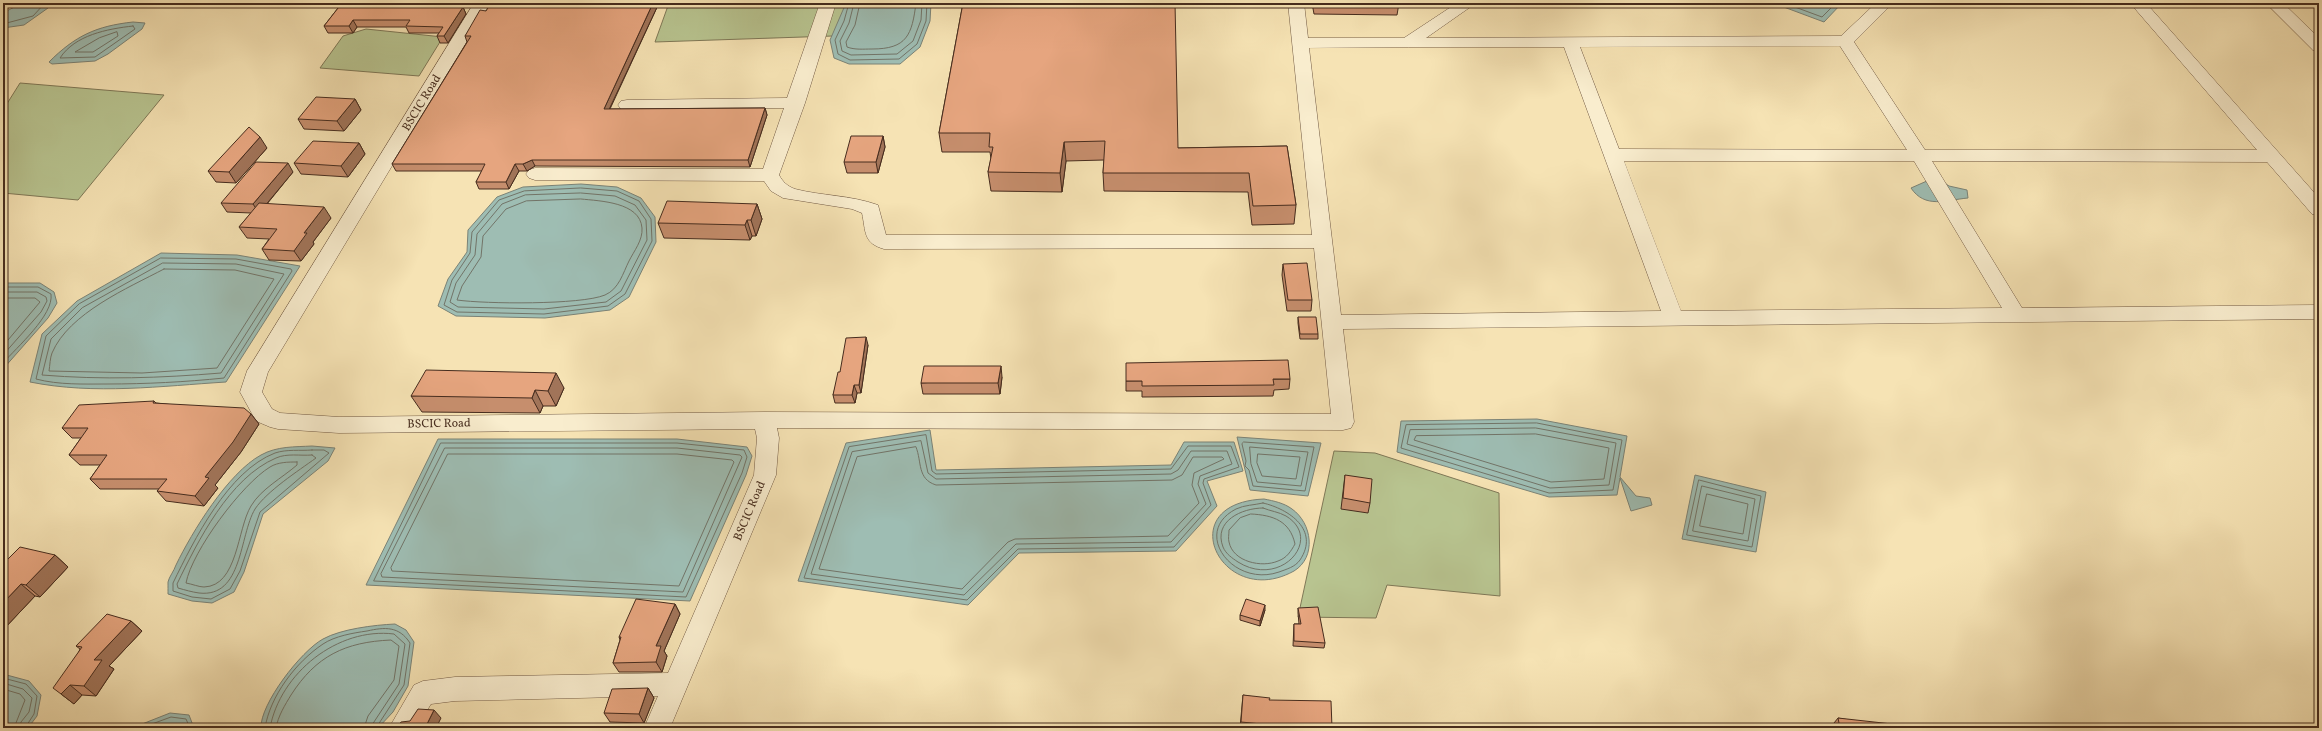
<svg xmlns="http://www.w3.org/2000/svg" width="2322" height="731" font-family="Vollkorn,serif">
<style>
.green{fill:#b8c490;stroke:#7f7857}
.water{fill:#9ebdb3;stroke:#7b8377}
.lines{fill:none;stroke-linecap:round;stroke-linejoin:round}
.shore{stroke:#727468;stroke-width:1}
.minor-casing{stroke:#725a44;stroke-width:1}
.minor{fill:#f9edce;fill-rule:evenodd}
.wall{fill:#c68e6d;stroke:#462c1e}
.shaded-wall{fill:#a17459;stroke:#462c1e}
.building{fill:#e6a57f;stroke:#462c1e}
.labels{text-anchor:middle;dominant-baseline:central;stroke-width:4;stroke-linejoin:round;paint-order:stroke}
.street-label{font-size:12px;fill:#462c1e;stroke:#f9edce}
</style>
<rect width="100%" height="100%" fill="#f6e3b4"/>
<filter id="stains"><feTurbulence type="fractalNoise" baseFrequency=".005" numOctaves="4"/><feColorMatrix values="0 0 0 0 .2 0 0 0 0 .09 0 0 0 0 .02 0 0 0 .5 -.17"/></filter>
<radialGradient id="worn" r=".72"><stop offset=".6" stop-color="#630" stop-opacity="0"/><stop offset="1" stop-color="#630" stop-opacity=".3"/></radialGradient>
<!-- green -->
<path class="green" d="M669,3H899L892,34L655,42Z
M366,29L443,37L419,76L320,68L343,36Z
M20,83L164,95L78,200L3,193V110Z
M1334,451L1375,453L1499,493L1500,596L1387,585L1376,618L1298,617Z"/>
<!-- water -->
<path class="water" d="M22,3H49L48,8L24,25L3,28V13Z
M846,3H931L930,21L920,47L900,64H849L834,58L830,40Z
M1773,3H1842L1824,22Z
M133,22L145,23L142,29L108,54L95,61L52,64L49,62C75,36 96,26 133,22Z
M1936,177L1949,186L1967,190L1968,198C1946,200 1925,209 1911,188Z
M581,184L617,187L641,198L655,217L656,242L629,297L610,310L545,318L456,316L438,306L448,279L467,252L468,230L497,197L523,187Z
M161,253L237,255L300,266L226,382C162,386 94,395 30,382L42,334L77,301Z
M3,283H40L54,292L57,303L48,318L3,369Z
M1537,419L1627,436L1620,477L1636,496L1650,498L1652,505L1631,511L1620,478L1617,495L1549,497L1397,452L1401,421Z
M930,430L936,470L1171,465L1184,442H1234L1243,471L1207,481L1217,506L1176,551L1019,553L968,605L798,581L846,443Z
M1237,437L1321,443L1308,496L1250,490Z
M438,439H677L747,447L752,456L746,475L690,601L366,585Z
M312,446L335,448L328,461L263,514L244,572L234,592L212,603L192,601L168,594C168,591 168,586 168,582C169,577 174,571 176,565C192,532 228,473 261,455C277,446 295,447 312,446Z
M1695,475L1766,492L1756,552L1682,539Z
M1264,499C1274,501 1284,503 1292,509C1312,523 1317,557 1294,571C1222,611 1169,503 1264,499Z
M395,624L406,630L414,642L408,686L393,712L378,728H261C260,704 301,651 323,639C341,629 374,625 395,624Z
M3,674L29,681L41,695L37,716L28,728H3Z
M170,713L189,715L194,728H132Z"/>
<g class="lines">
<!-- shore -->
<path class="shore" d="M849,3L844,21L835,40L838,54L850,60L899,59L917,44L926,21L927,3
M854,3L849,23L840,41L842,51L851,55L897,54L913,41L921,20L922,3
M860,3L855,25L846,42L847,47C855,50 863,49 872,49C907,49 912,35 916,3
M1784,3L1822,17L1836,3
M3,24L33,16L45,3
M133,26L135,29L95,57L60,58C75,35 107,29 133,26Z
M117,32L118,36L93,52H75L99,38Z
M581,188L617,191L639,201L651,219L652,241L625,294L608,306L544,314L457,312L444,305L452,280L470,253L472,232L499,200L524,191Z
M581,193L615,196L635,205L646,220L647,240L621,291L606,302L544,309L458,307L450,302L456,283L475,255L477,234L502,204L525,195Z
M581,199C600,201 640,202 642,228C643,240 634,251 629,261C623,273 619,289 605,295C581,305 485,304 457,300L462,286L481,257L483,236L506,209L526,201Z
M161,258L236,259L291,269L292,271L224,378C185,382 146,384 107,384C83,384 59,385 36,379L46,336L79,304Z
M163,263L236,264L284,274L221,373C161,378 102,380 42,375L51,339L82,308Z
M164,269L235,270L274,279L217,368L142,373L49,371C50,365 50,358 52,353C69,313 128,288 164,269Z
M3,287H38L51,294C54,315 17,347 3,363
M3,292H37L46,297L47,301L41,312L3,355
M3,298H35L40,302L3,346
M1537,423L1622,440L1613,490L1549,493L1401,448L1406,425Z
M1536,428L1616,443L1609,485L1550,488L1407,444L1410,430Z
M1536,434L1609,448L1604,479L1551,482L1414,440L1416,436Z
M926,435L932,471L936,474L1171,469L1188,446H1231L1239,467L1204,479L1203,483L1211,505L1174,547L1018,549L967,600L804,578L849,447Z
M921,441L928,473L936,479L1171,474L1178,470L1191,451H1227L1232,464L1200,476L1198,484L1206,504L1171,542L1016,544L964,595L811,574L852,452Z
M1244,442L1314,447L1305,491L1253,486L1249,470L1245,466L1246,461L1242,444Z
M441,443H677L744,450L747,457L742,473L686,597L374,581Z
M916,447C922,462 917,479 936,485L1172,480L1182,475L1193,457H1222L1224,459L1194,473L1192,485L1199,503L1168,536L1015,539L1008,542L962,589L819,569L857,457Z
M1250,447L1308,452L1301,486L1257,482L1251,464Z
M445,448H677L740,455L742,457L683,592L382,577L381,574Z
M312,450H324L329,453L260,512L240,571L230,589L211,599L192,597L173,591V583C194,540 228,471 275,453C287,449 300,451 312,450Z
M448,454H677L732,460L734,462L679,586L392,571L391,568Z
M1258,454L1300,457L1296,479L1262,476L1257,463Z
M312,455L316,458C298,471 267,491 255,509C239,536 243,598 199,593C192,592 185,590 178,588L177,584C198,541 229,478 276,458C287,453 300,456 312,455Z
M297,462V465C282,478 261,489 251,506C237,529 238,586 204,587C199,587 192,584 186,583C192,551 242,484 270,467C278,462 288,462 297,462Z
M1699,480L1761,496L1752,547L1687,535Z
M1702,486L1755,499L1748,541L1693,531Z
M1707,494L1748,504L1743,534L1700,526Z
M1263,503C1289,509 1320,530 1300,560C1295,567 1287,569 1279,572C1233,588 1191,532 1236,509C1244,505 1255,505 1263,503Z
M1263,508C1270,511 1279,512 1286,516C1324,539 1281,589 1238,562C1232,558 1226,554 1223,547C1213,521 1242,508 1263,508Z
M1251,514C1273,515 1290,521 1295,544C1291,551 1287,558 1278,561C1262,568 1233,562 1229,542C1228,539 1229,534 1229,530L1240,518Z
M3,678L26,684L37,696L34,714L25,728
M3,683L23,689L32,698L29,712L21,722L20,728
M3,689L20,694L25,700L14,728
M141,728L171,717L186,719L190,728
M265,728C270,696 296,662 323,644C335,636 353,633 367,631C385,627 399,626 410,643L404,685L376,728
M270,728C280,673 338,627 394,634L405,644L399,684L370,728
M276,728C278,716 285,705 291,695C316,656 345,642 391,640L399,646L394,680L368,716L364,728"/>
<!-- minor casing -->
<g class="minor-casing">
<path id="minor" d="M474,3H490L268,372L262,392L272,409L280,413L339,417L765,412L1331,414L1314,248L884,249C863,243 866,232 862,213L852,209L783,198L771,191L764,181L535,180L529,178L526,174L529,170L535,168L763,169L784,108L627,110L621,109L618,105L621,101L627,100L787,98L820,3H836L805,103L779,175C783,182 787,186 795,189C822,196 850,195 878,205L886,235H1312L1288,3H1304L1308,38H1404L1457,3H1476L1426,38L1841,36L1876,3H1893L1854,42L1925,150H2257L2130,3H2146L2319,198V216L2312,214L2267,162L1932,161L2022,308L2319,305V319L1343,329L1354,422L1351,428L1343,430L777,428L779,438L776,475L670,728H644L658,696L455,701L431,704L416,728H389L414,685L423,681L455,677L668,673L754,475L757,438L755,429L339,433L278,429L270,427L256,421L240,392L247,371ZM1840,46L1907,150L1619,149L1580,47ZM1409,47H1564L1661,311L1341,315L1309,48ZM1624,161H1914L2002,308L1681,311Z
M2266,3H2283L2319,38V52L2313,50Z"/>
</g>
<!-- minor -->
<use href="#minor" class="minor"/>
</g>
<!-- wall -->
<path class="wall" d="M342,3L463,7L466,14L448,43H440L437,36L439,33H409L406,27H357L353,33H328L324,26Z
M659,3L610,109L765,108L767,115L750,167L535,166L527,171H519L509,189H479L476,182L482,171H396L392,164L467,42L465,36L486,11Z
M963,3L1178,148L1287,146L1296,205L1294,224L1252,225L1248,192L1104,191L1103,173L1104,160L1066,161L1062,192L991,191L988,172L991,159L990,152H942L939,133Z
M1312,3H1399L1397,15L1314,14Z
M355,99L361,110L344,131L304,129L298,119Z
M883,136L885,147L878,173H847L844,162Z
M359,143L365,154L348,177L301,174L294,163Z
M267,148L236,183L216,182L208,171Z
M293,172L267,204L331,218L313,242L314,244L301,261L269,260L262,249L269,239L247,238L239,227L251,213L227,212L221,203Z
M757,204L762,219L756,236H752L750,240L664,238L658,223Z
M1283,264L1312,300L1311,311H1287L1282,275Z
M1298,317L1318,334V339H1300L1298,323Z
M868,345L861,393H857L855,403H835L833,395L840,372Z
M1002,377L1000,394H923L921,383Z
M1290,379L1289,389L1274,390L1273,396L1142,397V391H1126V381Z
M564,388L556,406H543L540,413L422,412L411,396Z
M154,401L156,403L251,414L259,424L241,452L215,485L218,488L204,506L166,501L157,491L159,489H100L90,479L100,465H80L69,455L81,438H72L62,428Z
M1345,475L1370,503L1368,513L1341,509Z
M55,555L68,567L40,597L35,596L3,630V564Z
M675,604L680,614L664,651L667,656L662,672H619L613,663L620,640L619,637Z
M1298,608L1325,643L1324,648L1293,646L1294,624H1299L1298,613Z
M1265,610L1260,626L1240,620V615Z
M131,621L142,631L109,666L114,669L96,696L82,695L74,704L61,694L80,649L76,646Z
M648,688L654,698L644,723L610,722L604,713Z
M1243,695L1269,700L1332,728H1240Z
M1838,718L1893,728H1835L1834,723Z"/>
<!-- shaded-wall -->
<path class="shaded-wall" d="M653,3H659L606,116L604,109Z
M463,7L466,14L448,43L444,36Z
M353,20L357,27L353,33L349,26Z
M355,99L361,110L344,131L337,121Z
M765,108L767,115L750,167L748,160Z
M883,136L885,147L878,173L876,162Z
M260,137L267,148L236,183L229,172Z
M1064,142L1066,161L1062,192L1060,173Z
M359,143L365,154L348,177L341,166Z
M532,160L535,166L527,171L523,164Z
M288,163L293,172L259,213L253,204Z
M515,164L519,171L509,189L506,182Z
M757,204L762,219L756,236L751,220Z
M324,207L331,218L313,242L314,244L301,261L294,251L304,233Z
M747,220L752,236L750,240L745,225Z
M866,337L868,345L861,393L859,385Z
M1001,366L1002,377L1000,394L998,383Z
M556,373L564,388L556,406L548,391Z
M854,385L857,393L855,403L852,395Z
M535,390L543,406L540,413L532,398Z
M251,414L259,424L241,452L215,485L218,488L204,506L195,496L205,477Z
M55,555L68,567L40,597L26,585Z
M21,584L35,596L3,630V603Z
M675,604L680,614L664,651L667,656L662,672L656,662V646Z
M1265,605V610L1260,626V621Z
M131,621L142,631L109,666L114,669L96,696L84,686L94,660Z
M70,685L82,695L74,704L61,694Z
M648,688L654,698L644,723L639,714Z
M434,710L441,718L436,728H425Z"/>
<!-- building -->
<path class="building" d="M342,3H441L463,7L444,36H437L443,27L406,26L410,20H353L349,26H324Z
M491,3H653L604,109L765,108L748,160H532L523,164H515L506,182H476L485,164H392L471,36H465L480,10L486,11Z
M963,3H1175L1178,148L1287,146L1296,205L1253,206L1249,173H1103L1105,141L1064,142L1060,173L988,172L993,147H989L990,133H939Z
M316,97L355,99L337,121L298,119Z
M249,127L260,137L229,172L208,171Z
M851,136H883L876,162H844Z
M313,141L359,143L341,166L294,163Z
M256,162L288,163L253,204L221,203Z
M667,201L757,204L751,220H747L745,225L658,223Z
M259,203L324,207L304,233H307L294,251L262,249L277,229L239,227Z
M1307,263L1312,300H1288L1283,264Z
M1298,317H1316L1318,334H1300Z
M866,337L859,385H854L852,395H833L838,372H840L846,338Z
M1288,360L1290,379H1273L1274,385L1142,386V381H1126V363Z
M924,366H1001L998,383H921Z
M426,370L556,373L548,391L535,390L532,398L411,396Z
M154,401L153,403L244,408L251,414L233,442L205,477L209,478L195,496L157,491L167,479H90L107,455H69L88,428H62L79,405Z
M1345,475L1372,479L1370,503L1343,498Z
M20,547L55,555L26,585L21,584L3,603V564Z
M636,599L675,604L656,646H661L656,662L613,663L621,637H619Z
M1246,599L1265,605L1260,621L1240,615Z
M1318,607L1325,643L1294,641V624H1301L1298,608Z
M107,614L131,621L94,660H102L84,686L70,685L61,694L53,688L82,647L76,646Z
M648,688L639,714L604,713L612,689Z
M1243,695L1270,698L1269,700L1331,701L1332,728H1272V725L1241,722Z
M418,709L434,710L425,728H397L401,722L410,721Z
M1838,718L1892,724L1893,728H1840Z
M787,724L802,728H785Z"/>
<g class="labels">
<!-- street labels -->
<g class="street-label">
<text transform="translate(422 103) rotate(-59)">BSCIC Road</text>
<text transform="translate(439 424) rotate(-1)">BSCIC Road</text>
<text transform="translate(750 511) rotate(-67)">BSCIC Road</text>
</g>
</g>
<!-- margin -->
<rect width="2322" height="731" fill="none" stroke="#f6e3b4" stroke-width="16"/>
<rect x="4" y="4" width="2314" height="723" fill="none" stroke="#462c1e" stroke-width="2"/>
<rect x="8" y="8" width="2306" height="715" fill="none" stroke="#462c1e"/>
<rect width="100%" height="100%" filter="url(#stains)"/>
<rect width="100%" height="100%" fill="url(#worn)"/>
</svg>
